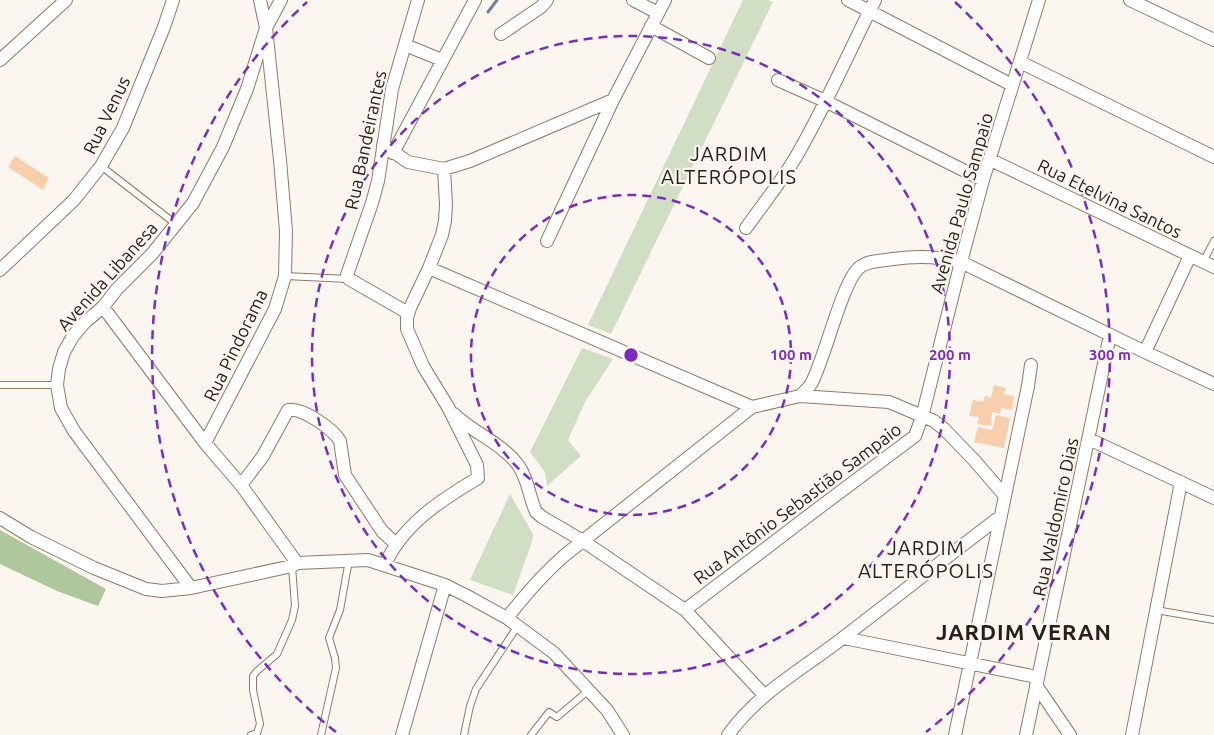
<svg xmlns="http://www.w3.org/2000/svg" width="1214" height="735" font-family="Ubuntu,sans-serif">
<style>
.green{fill:#d0dfc4}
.forest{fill:#afc79c}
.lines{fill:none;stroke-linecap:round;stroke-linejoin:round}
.stream{stroke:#71839b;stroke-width:3}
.building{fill:#f7cfac}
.service-casing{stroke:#927963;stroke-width:8}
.minor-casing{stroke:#927963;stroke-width:14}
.service{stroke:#fff;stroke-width:6}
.minor{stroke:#fff;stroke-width:12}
.ring{fill:none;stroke:#7b2cbf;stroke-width:2.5;stroke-dasharray:9 6}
.labels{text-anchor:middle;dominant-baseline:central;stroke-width:4.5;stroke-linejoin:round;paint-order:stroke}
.street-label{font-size:18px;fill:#281e15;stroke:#fcf6f1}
.quarter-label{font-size:20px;letter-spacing:1px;fill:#281e15;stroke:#fcf6f1}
.district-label{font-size:22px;font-weight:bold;letter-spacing:1px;fill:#281e15;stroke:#fcf6f1}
.centre{fill:#7b2cbf;stroke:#fcf6f1;stroke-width:2.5}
.ring-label{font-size:15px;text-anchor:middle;font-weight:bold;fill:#7b2cbf;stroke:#fcf6f1;stroke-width:4.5;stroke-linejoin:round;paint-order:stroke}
</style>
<rect width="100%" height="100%" fill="#fcf6f1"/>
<!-- green -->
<path class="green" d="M743,0H768L773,2L611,334L588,325Z
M582,348L613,359L585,402L568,440L581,456L547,486L545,472L530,452Z
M510,494L533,534L532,542L513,595L470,580Z"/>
<!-- forest -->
<path class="forest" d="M0,530L106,589L98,606L57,591L0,564Z"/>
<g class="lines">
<!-- stream -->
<path class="stream" d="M488,12L497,0"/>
</g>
<!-- building -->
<path class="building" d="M15,156L49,178L43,190L8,167Z
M994,385L1006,388L1004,395L1014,396L1012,410L1001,408L1000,414L992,412L991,426L977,424L979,417L969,416L973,400L983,402L985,396L991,398Z
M996,415L1010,418L1004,448L974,442L978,427L992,430Z"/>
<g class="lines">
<!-- service casing -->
<g class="service-casing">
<path id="service" d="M101,166L177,225
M1203,262L1214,241
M285,276L349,279
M0,385H57
M1156,610L1214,620
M251,735L257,733L260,724L253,690V676L257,671L277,654L292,620L295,606L292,566
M321,735L336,668L335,658L329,638L340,610L349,560
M464,735L470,706L476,689L517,627
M531,735L549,712L557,717L589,690"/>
</g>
<!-- minor casing -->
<g class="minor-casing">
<path id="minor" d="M633,0L658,13
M848,0L1012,85
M1130,0L1214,40
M651,26L709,58
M501,34L541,7L547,0
M405,45L442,60
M0,60L66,0
M1020,62L1214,157
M778,80L825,101L983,180
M383,145L408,162L444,169L470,161L613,100
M393,153L475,0
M991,160L1214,267
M746,228C763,204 782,181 797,155C826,105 849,52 875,0
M547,241L613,100L665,0
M429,268L752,407
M0,270L74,200L101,166L123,128L164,27L173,0
M103,307L205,443L241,485L297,563
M408,313L349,279L347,275L372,203L378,181L392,89L418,0
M1145,352L1190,256
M800,396C804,392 810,387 812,382C825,358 843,279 860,267C869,260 882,261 893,259C916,256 938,256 961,262L1145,352L1214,384
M454,414C473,433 502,443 518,465C528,478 529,497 536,512L542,517L583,541L685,610L764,695
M1089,439L1214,498
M205,443L275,309L285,276L286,231L280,160L266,28L260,0
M241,485L263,456L288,410C302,407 333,429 340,441L345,475L382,531L396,544
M0,518L31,537L94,568L146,589L162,591L191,588L292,566L297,563L368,560L445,585L467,596L507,618L554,653L607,710L623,735
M385,565C402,525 441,500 478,478L477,465L448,407L423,366L407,329V318L410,308L429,268L442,235L445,221L446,204L444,169
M191,588L74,431L61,408L57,385L59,369L64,352L73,336L85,322L103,307L117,289L152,254L193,203L223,147L247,89L266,28L281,0
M685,610L816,510L915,436L922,417L961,262L983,180L1039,0
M507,618C525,595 543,574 565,555L752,407L800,396L889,402L934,421L944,429L974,460L1005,496
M844,638L1037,677
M1036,685L1070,735
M402,735L445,585
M728,735C760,691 802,670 844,637C896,597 948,556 1001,516
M955,735L1028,386L1031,365
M1026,735L1110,335
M1132,735L1181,482"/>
</g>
<!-- service -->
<use href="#service" class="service"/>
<!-- minor -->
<use href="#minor" class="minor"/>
</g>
<!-- distance rings -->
<g class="ring">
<circle cx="631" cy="355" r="160"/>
<circle cx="631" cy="355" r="319"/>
<path d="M336 732A479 479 0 0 1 307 2M955 2A479 479 0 0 1 926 732"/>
</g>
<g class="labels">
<!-- street labels -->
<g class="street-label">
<text transform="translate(106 115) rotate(-64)">Rua Venus</text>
<text transform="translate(365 140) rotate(-78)">Rua Bandeirantes</text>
<text transform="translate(1110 198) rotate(26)">Rua Etelvina Santos</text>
<text transform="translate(961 203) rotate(-74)">Avenida Paulo Sampaio</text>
<text transform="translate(107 276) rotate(-48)">Avenida Libanesa</text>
<text transform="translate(235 345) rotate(-64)">Rua Pindorama</text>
<text transform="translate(797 503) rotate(-37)">Rua Antônio Sebastião Sampaio</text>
<text transform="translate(1055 517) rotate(-78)">Rua Waldomiro Dias</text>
</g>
<!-- quarter labels -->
<g class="quarter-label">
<text x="729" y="153">JARDIM<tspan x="729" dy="23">ALTERÓPOLIS</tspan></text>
<text x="926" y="547">JARDIM<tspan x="926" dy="23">ALTERÓPOLIS</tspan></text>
</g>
<!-- district labels -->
<g class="district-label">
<text x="1024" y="631">JARDIM VERAN</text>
</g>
</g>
<circle cx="631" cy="355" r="8" class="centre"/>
<g class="ring-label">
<text x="791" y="360">100 m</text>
<text x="950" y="360">200 m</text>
<text x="1110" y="360">300 m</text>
</g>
</svg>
